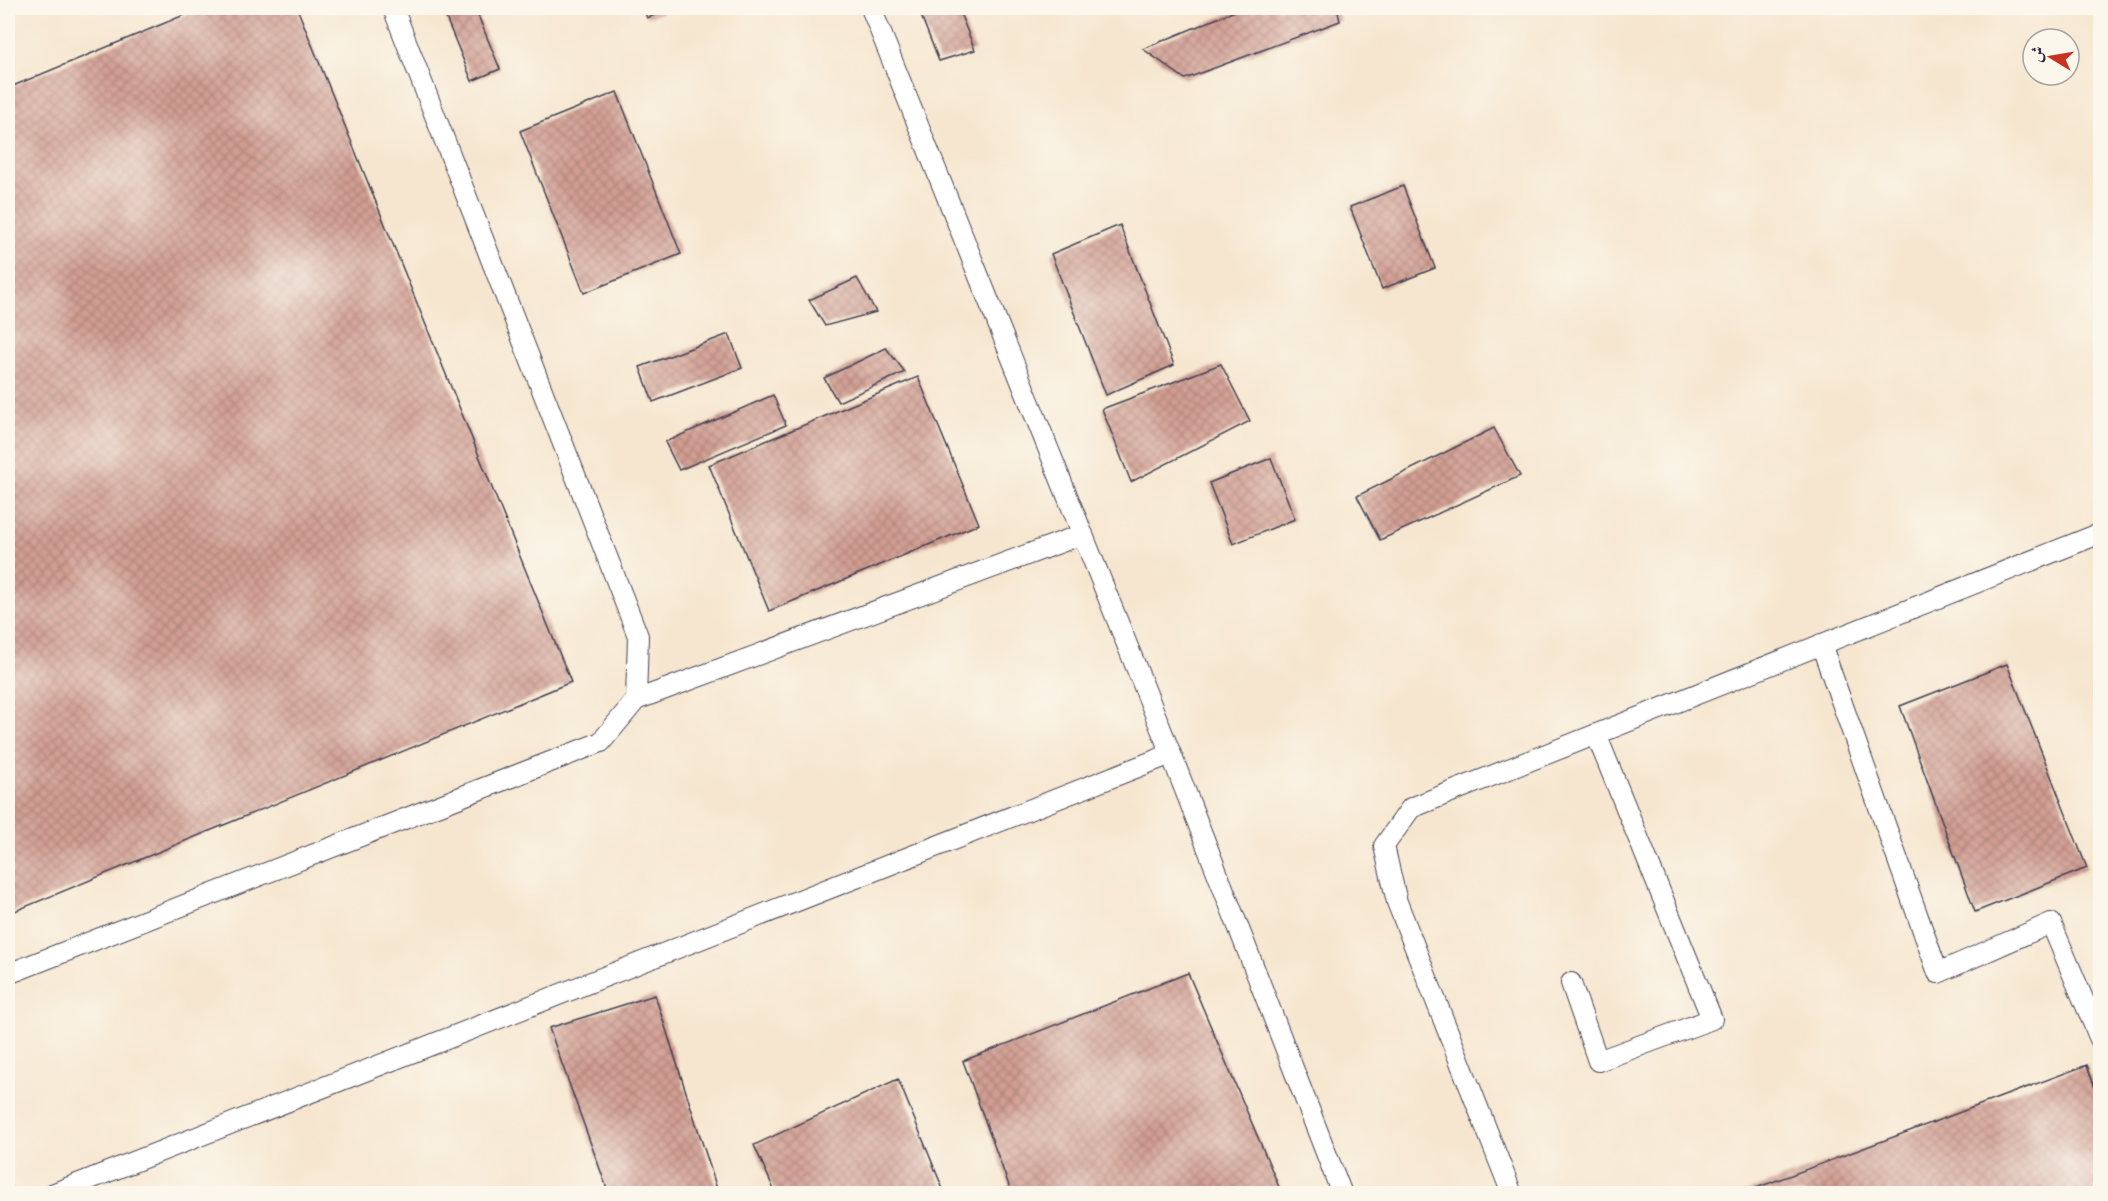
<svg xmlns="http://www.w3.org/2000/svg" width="2108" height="1201" font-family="Alegreya,Amiri,serif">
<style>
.building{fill:url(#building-cross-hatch)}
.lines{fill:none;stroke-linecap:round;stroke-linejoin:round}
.lane-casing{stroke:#423f51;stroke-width:22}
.lane{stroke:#fff;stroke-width:20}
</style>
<defs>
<pattern id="building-cross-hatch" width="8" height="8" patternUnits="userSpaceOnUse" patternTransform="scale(1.5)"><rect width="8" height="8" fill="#d39f93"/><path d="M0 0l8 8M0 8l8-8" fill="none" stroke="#ab8179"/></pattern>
</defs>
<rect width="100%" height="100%" fill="#fbf7ec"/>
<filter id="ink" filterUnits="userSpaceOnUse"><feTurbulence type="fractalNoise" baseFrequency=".0167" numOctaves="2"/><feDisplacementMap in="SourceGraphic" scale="12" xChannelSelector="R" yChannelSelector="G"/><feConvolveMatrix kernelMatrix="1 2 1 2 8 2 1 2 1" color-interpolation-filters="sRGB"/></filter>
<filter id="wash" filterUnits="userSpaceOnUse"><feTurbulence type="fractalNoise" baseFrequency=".008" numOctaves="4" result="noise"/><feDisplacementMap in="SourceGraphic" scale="24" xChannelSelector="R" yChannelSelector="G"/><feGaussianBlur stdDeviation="1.35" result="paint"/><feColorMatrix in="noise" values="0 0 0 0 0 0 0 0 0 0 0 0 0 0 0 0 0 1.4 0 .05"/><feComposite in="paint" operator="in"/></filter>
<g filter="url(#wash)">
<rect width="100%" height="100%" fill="#f6e6cf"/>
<g id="blocks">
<!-- building -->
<path class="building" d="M201,8H297L571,682L8,914V88Z
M442,8H475L500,69L472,81Z
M643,8H672L647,18Z
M918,8H958L975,50L939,61Z
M1242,8H1337L1340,21L1185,79L1143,49Z
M617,92L681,254L584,293L520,131Z
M1403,186L1435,268L1382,289L1350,207Z
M1120,225L1174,365L1106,395L1051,254Z
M857,278L876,312L825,326L809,300Z
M729,334L742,368L653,402L640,367Z
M886,348L905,372L838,402L824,378Z
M1221,364L1250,421L1131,482L1102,409Z
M918,377L979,524L769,611L709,465Z
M773,395L786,425L679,470L665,442Z
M1494,428L1520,476L1380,540L1357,496Z
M1271,458L1295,519L1233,544L1209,483Z
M2007,664L2087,868L1975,912L1900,706Z
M1188,973L1282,1194H1012L963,1061Z
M655,995L718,1192L715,1194H609L549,1028Z
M2087,1065L2100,1103V1194H1740Z
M898,1079L945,1194H776L754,1145Z"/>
</g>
</g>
<g filter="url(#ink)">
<use href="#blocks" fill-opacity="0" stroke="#423f51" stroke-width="1.5"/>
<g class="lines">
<!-- lane casing -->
<g class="lane-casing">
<path id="lane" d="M871,8L1171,754L1342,1194
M1821,644L1938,973L2051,923L2100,1039
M636,700L1083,534
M8,974L601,742L636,700L638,636L393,8
M1571,983L1598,1061L1712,1019L1596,734
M52,1194L1171,754
M1512,1194L1397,902L1384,846L1411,808L2096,535"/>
</g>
<!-- lane -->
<use href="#lane" class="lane"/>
</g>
</g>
<!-- margin -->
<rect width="2108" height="1201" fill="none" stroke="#fbf7ec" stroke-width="30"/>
<!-- north arrow -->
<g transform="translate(2051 57) rotate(281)"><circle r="28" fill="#fbf7ec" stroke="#a4a2a5" stroke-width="1.5"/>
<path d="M0-4.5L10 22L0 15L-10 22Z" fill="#c8321e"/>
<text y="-9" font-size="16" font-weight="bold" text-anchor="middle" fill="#22223b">ش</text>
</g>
</svg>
